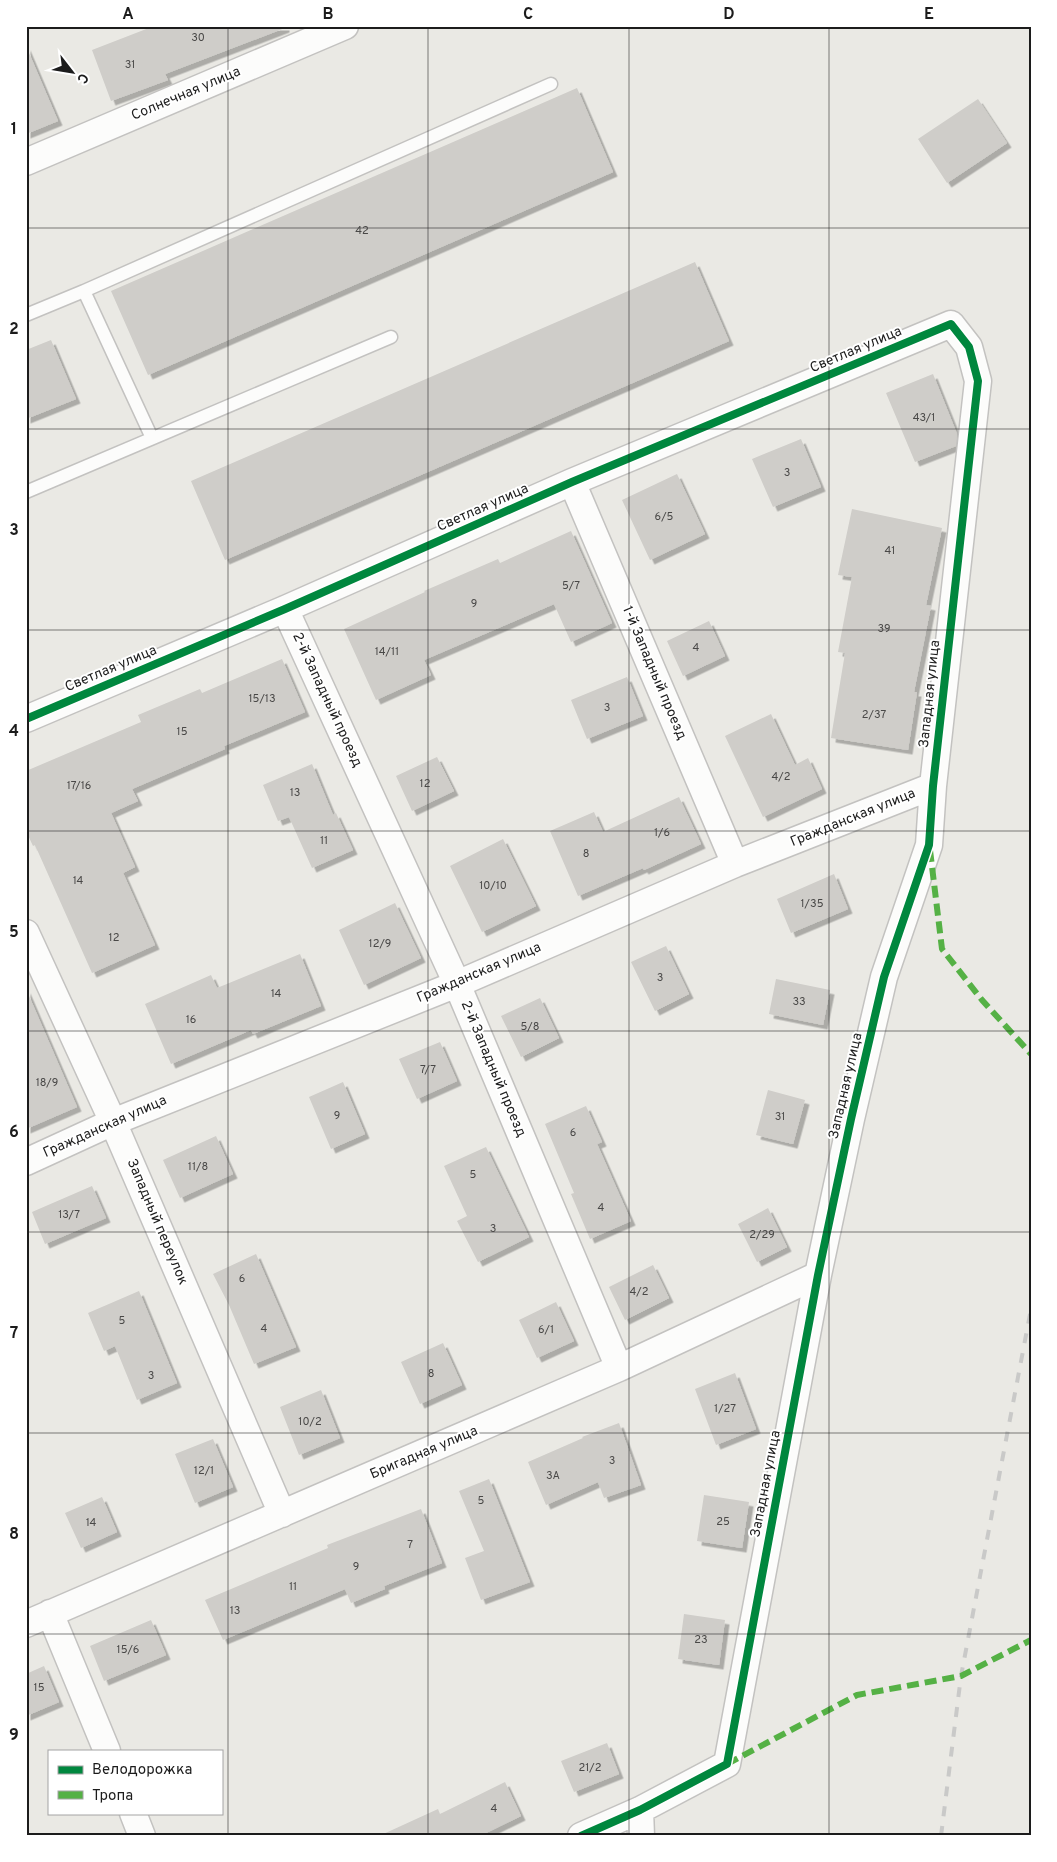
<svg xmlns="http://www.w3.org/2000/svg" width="1057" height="1862" font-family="Overpass,sans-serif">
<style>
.building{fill:#cfcdc9;filter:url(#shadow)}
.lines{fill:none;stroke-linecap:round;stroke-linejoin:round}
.lane-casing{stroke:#c3c2c0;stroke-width:15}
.street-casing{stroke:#c3c2c0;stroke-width:29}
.lane{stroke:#fcfcfb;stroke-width:12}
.street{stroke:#fcfcfb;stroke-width:26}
.rail{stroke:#c9c9c8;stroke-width:4;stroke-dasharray:10 10;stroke-linecap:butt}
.quiet{stroke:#55b145;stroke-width:6;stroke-dasharray:12 6;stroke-linecap:butt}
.cycleway-casing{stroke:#fff;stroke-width:11}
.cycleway{stroke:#00873e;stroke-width:8}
.grid{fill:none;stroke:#1c1c1c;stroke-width:1;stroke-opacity:0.55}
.labels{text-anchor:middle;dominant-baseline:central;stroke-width:4;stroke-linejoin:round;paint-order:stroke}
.number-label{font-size:11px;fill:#494847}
.street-label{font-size:14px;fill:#1c1c1c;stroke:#fff}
.neatline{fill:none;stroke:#1c1c1c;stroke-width:2}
.grid-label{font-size:16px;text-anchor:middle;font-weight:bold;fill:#1c1c1c}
</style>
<defs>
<filter id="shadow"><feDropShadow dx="4.5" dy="4.5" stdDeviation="0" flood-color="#0004"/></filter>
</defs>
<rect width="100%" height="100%" fill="#eae9e4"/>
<!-- building -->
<path class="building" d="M154,26H285V28L165,74L168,80L111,101L92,50Z
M26,46L58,121L26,134Z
M577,88L613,172L148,375L111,291Z
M978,99L1007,143L947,183L918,139Z
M695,262L729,341L225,560L191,481Z
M51,340L76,399L26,419V350Z
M933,374L957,434L956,446L915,462L886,393Z
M801,439L821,487L773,507L752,459Z
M677,474L705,534L650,560L622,500Z
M852,509L942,528L926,605L931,606L914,692H917L908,750L831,738L845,653L838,652L852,577L838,575Z
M571,531L612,623L571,642L554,604L424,660L431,675L376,700L344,629L425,592L424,591L498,559L500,563Z
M709,621L725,656L683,676L667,641Z
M282,659L305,712L224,746L225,749L132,789L138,801L111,813L135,867L123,873L155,945L92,973L35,845L33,846L26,831V771L141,722L138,715L200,689L202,693Z
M627,677L643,716L587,739L571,700Z
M771,714L795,765L808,758L822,789L763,817L725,736Z
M437,757L454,791L412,811L396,776Z
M312,764L333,815L336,813L353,850L312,868L289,817L278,821L263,785Z
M679,797L701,844L644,870L643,868L578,896L550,831L594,812L603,832Z
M503,839L536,906L482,932L450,866Z
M834,874L848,909L791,933L777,899Z
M395,903L421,958L364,985L339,930Z
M666,946L689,994L655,1011L631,962Z
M300,954L321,1006L253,1034L251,1030L171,1064L145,1004L211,975L217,988Z
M776,979L830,990L823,1025L769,1014Z
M26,989L77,1107L26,1129Z
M540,998L559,1038L521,1057L501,1016Z
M440,1042L457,1081L417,1099L399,1059Z
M343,1082L365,1134L331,1149L309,1097Z
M768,1090L805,1100L793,1144L756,1135Z
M586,1106L602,1142L597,1144L631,1221L590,1239L571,1194L574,1193L545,1124Z
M216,1136L233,1174L180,1198L163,1160Z
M486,1147L529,1237L478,1262L457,1221L467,1216L444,1166Z
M92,1186L106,1218L45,1244L32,1212Z
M768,1208L787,1247L757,1262L738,1224Z
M256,1254L296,1347L254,1364L229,1305L213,1274Z
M653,1265L669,1298L625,1320L609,1287Z
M139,1291L177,1383L137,1400L115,1346L104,1351L88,1313Z
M556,1302L574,1341L537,1358L519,1320Z
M443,1343L462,1385L420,1404L401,1362Z
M735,1373L756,1429L716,1445L695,1389Z
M321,1390L340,1438L299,1455L280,1407Z
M619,1423L641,1485L604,1498L598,1482L546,1505L528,1462L583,1438L582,1437Z
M213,1439L233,1487L195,1503L175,1454Z
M489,1479L530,1582L481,1600L465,1558L484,1551L459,1491Z
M704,1495L749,1502L742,1548L697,1541Z
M102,1497L117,1532L81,1548L65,1513Z
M421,1509L442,1563L384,1586L385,1589L351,1603L345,1589L223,1640L205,1600L328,1548L327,1545Z
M684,1614L725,1620L719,1665L678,1659Z
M151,1620L166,1655L104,1681L90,1646Z
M44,1666L59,1702L26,1716V1674Z
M607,1743L619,1774L574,1792L561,1761Z
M505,1782L521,1816L480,1836H379L438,1809L440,1814Z"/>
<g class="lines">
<!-- lane casing -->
<g class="lane-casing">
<path id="lane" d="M84,291L551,84
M26,315L84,291L152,438
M26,492L391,337"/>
</g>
<!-- street casing -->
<g class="street-casing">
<path id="street" d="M26,162L345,26
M572,482L735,864
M285,609L457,984L619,1368
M26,719L285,609L572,482L951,324L969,347L978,381L933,786L929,845L884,977L851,1119L818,1275L727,1764L640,1810L581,1836
M26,933L113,1122L282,1514
M26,1162L113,1122L457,984L735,864L933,786
M50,1613L107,1751
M26,1624L619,1368L818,1275
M640,1810L641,1836
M133,1813L142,1836"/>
</g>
<!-- lane -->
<use href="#lane" class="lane"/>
<!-- street -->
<use href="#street" class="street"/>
<!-- rail -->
<path class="rail" d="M941,1836L961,1676L1031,1309"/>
<!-- quiet -->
<path class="quiet" d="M930,850L942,949L982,1000L1031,1054
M727,1764L857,1695L961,1676L1031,1640"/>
<!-- cycleway casing -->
<g class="cycleway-casing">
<path id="cycleway" d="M26,719L285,609L572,482L951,324L969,347L978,381L933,786L929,845L884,977L851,1119L818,1275L727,1764L640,1810L581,1836"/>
</g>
<!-- cycleway -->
<use href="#cycleway" class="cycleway"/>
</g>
<!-- grid -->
<path class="grid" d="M228,26V1836M428,26V1836M629,26V1836M829,26V1836M26,228H1031M26,429H1031M26,630H1031M26,831H1031M26,1031H1031M26,1232H1031M26,1433H1031M26,1634H1031"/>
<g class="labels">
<!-- number labels -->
<g class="number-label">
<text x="198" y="38">30</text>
<text x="130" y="65">31</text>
<text x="362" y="231">42</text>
<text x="924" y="418">43/1</text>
<text x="787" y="473">3</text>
<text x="664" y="517">6/5</text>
<text x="890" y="551">41</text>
<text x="571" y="586">5/7</text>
<text x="474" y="604">9</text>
<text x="884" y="629">39</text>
<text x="696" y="648">4</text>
<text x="387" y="652">14/11</text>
<text x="262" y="699">15/13</text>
<text x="607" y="708">3</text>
<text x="874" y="715">2/37</text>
<text x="182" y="732">15</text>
<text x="781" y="777">4/2</text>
<text x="425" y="784">12</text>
<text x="79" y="786">17/16</text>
<text x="295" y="793">13</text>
<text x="662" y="833">1/6</text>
<text x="324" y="841">11</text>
<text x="586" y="854">8</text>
<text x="78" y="881">14</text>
<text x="493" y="886">10/10</text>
<text x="812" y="904">1/35</text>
<text x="114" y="938">12</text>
<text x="380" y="944">12/9</text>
<text x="660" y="978">3</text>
<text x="276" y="994">14</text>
<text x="799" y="1002">33</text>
<text x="191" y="1020">16</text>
<text x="530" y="1027">5/8</text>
<text x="428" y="1070">7/7</text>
<text x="47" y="1083">18/9</text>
<text x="337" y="1116">9</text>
<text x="780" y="1117">31</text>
<text x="573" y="1133">6</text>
<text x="198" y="1167">11/8</text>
<text x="473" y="1175">5</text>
<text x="601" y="1208">4</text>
<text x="69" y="1215">13/7</text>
<text x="493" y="1229">3</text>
<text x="762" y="1235">2/29</text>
<text x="242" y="1279">6</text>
<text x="639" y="1292">4/2</text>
<text x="122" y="1321">5</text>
<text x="264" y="1329">4</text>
<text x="546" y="1330">6/1</text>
<text x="431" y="1374">8</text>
<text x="151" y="1376">3</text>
<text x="725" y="1409">1/27</text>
<text x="310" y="1422">10/2</text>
<text x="612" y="1461">3</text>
<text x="204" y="1471">12/1</text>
<text x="553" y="1476">3А</text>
<text x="481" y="1501">5</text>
<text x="723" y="1522">25</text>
<text x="91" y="1523">14</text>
<text x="410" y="1545">7</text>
<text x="356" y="1567">9</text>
<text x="293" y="1587">11</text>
<text x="235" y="1611">13</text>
<text x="701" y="1640">23</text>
<text x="128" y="1650">15/6</text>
<text x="39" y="1688">15</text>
<text x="590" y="1768">21/2</text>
<text x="494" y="1809">4</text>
</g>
<!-- street labels -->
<g class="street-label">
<text transform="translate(186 94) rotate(-23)">Солнечная улица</text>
<text transform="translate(856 350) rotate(-23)">Светлая улица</text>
<text transform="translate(483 508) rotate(-24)">Светлая улица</text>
<text transform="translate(111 669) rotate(-23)">Светлая улица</text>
<text transform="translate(654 673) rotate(67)">1-й Западный проезд</text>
<text transform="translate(930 694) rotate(-84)">Западная улица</text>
<text transform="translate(327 700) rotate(65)">2-й Западный проезд</text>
<text transform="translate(853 818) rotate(-22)">Гражданская улица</text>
<text transform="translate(479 973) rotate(-23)">Гражданская улица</text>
<text transform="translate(493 1069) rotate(67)">2-й Западный проезд</text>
<text transform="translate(846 1086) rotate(-77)">Западная улица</text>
<text transform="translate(105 1127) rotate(-24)">Гражданская улица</text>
<text transform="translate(157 1222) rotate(67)">Западный переулок</text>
<text transform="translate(424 1453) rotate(-23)">Бригадная улица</text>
<text transform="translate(766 1484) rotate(-79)">Западная улица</text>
</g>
</g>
<!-- border -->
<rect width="1057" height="1862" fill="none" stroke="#ffffff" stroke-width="55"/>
<!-- legend -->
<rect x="48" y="1750" width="175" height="65" fill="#ffffff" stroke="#a4a4a4"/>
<rect x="58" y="1766" width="25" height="8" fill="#00873e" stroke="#a4a4a4"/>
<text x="92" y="1774" font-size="15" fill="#1c1c1c">Велодорожка</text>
<rect x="58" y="1791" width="25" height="8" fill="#55b145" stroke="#a4a4a4"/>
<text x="92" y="1800" font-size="15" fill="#1c1c1c">Тропа</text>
<!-- north arrow -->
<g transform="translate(72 72) rotate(121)" stroke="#ffffff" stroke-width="4" paint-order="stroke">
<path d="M0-4L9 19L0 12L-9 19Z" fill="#1c1c1c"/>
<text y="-8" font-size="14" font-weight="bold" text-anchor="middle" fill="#1c1c1c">С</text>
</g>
<rect x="28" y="28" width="1002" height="1806" class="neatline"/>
<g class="grid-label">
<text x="128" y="19">A</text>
<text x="328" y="19">B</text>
<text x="528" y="19">C</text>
<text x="729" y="19">D</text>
<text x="929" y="19">E</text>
<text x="14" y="134">1</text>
<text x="14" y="334">2</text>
<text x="14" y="535">3</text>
<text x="14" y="736">4</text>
<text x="14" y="937">5</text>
<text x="14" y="1137">6</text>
<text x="14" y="1338">7</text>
<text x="14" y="1539">8</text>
<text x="14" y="1740">9</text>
</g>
</svg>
